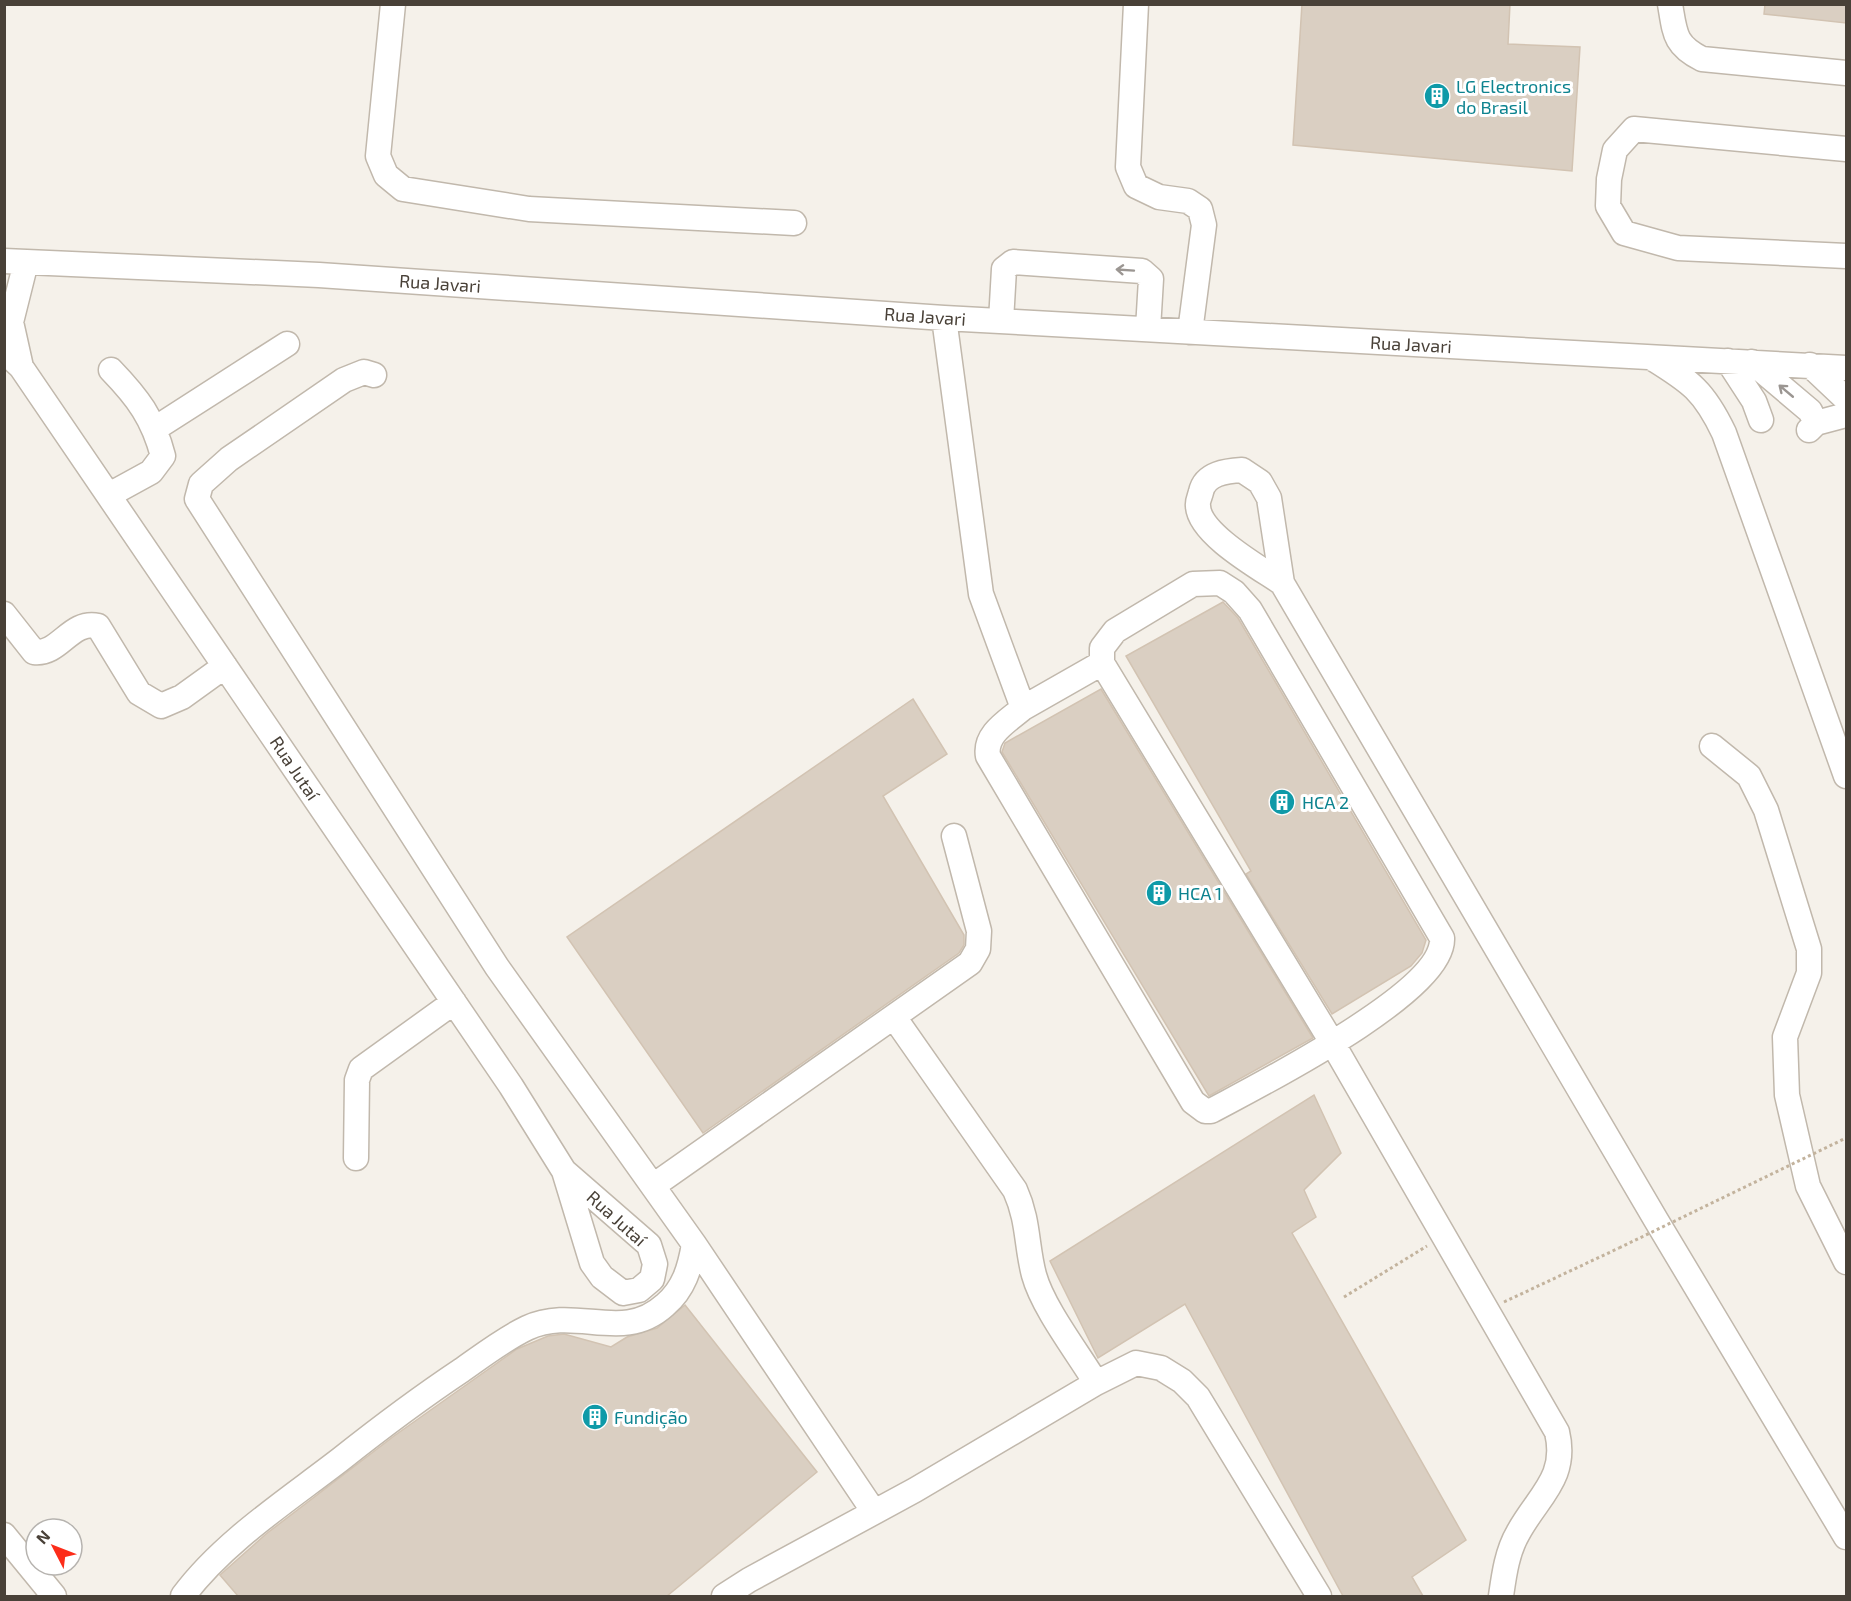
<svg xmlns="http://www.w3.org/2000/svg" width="1851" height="1601" font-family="'Exo 2',sans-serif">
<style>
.building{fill:#dacfc2;stroke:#d2c3b2;stroke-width:1.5}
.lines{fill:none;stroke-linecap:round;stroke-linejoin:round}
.minor-casing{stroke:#c1b8ac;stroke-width:27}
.path{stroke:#c3b39d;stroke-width:3;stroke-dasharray:3 3;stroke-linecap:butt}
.minor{stroke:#fff;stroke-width:24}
.path-bridge{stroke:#c3b39d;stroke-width:3;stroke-dasharray:3 3;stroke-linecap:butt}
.oneway{stroke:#9b9692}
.labels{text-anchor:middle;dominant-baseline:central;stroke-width:6;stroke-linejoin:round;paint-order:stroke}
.culture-label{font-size:18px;fill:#0d838f;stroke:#fff;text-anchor:start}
.street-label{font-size:18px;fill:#494138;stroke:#fff}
</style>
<rect width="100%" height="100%" fill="#f5f1ea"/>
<!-- building -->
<path class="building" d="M1302,4H1510L1508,44L1580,47L1572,171L1293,145Z
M1765,4H1846V23L1764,14Z
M1223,602L1238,618L1426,940L1422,953L1411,966L1332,1014L1246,874L1251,871L1126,656Z
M1101,689L1313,1038L1209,1096L1002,752L1005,743Z
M913,699L947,754L883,796L964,935V945L959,953L703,1133L567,937Z
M1314,1095L1341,1153L1304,1190L1316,1217L1292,1233L1466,1540L1412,1577L1423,1596H1343L1185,1304L1098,1358L1050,1261Z
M685,1305L817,1472L667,1596H238L220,1575L266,1534L394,1436L517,1349L548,1336L564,1334L611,1347L627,1337L657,1328Z"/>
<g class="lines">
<!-- minor casing -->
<g class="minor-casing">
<path id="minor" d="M393,4L378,156L386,175L403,189L529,209L794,223
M1136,4L1128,167L1136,186L1159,197L1188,201L1200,209L1204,225L1190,332
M1670,4C1675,33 1674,45 1702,59L1846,73
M1846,149L1634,129L1615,150L1609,179L1608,206L1624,233L1678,248L1846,256
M4,261L319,275L944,318L1846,368
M944,318L981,594L1023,708C1008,721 984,734 988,756L1193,1102L1205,1111H1211C1257,1086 1445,992 1442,938L1250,610L1234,592L1220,583L1193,584L1115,631L1102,648V663
M1001,321L1004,269L1013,262L1142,271L1151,279L1148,329
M4,351L21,367L511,1086L564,1171L649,1245L655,1264L652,1279L639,1290L623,1293L602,1277L592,1263L564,1171
M1652,358C1691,382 1704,391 1724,433L1846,776
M1728,361L1754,401L1761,420
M1752,362L1810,411L1816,423
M1810,365L1846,399
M21,367L11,322L26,262
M374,375L364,372L344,380L229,459L201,484L197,499L497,967L694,1244L874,1512
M156,428L287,344
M1809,430L1816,423L1846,415
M109,495L151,472L163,456C153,418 138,398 111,370
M1282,583C1260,568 1199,534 1198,506C1197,502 1200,496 1201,492C1205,473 1227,471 1242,470L1260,482L1269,498L1282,583L1656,1220L1846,1537
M4,614L34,652C60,655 70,620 98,626L139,693L161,706L182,697L225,666
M1023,708L1102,663L1333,1044L1557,1432C1568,1478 1538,1496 1518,1533C1507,1552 1504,1575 1501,1596
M1712,746L1749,776L1766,810L1809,949V973L1785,1037L1787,1095L1808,1186L1846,1262
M894,1017L1015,1190C1029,1221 1026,1245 1034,1275C1043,1308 1078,1353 1096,1383
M356,1158L357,1080L361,1069L454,1002
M653,1186L970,963L978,949L979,931L954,836
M4,1535L54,1596
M183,1596C223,1542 288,1500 341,1459C380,1428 420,1398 462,1370C482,1356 504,1339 527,1328C577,1305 622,1344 665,1305C684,1289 690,1268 694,1244
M724,1596L749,1580L915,1490L1096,1383L1136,1363L1161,1368L1182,1381L1198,1397L1319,1596"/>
</g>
<!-- path -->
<path class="path" d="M1344,1297L1427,1246
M1504,1302L1619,1248"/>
<!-- minor -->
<use href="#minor" class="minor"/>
<!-- path-bridge -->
<path class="path-bridge" d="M1619,1248L1846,1138"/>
</g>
<!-- one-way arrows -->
<defs><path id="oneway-shaft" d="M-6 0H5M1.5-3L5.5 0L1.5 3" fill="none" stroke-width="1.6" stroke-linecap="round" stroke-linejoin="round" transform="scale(1.5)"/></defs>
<g class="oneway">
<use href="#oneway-shaft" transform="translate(1125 270) rotate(-176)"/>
<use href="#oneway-shaft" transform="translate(1786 391) rotate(-140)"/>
</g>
<!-- icons -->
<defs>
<g id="building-disc" transform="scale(1.35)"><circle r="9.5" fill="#0f9aa8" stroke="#fff"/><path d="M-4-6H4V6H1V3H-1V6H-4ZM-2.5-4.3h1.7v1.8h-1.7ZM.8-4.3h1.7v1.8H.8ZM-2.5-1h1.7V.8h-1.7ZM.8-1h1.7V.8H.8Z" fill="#fff"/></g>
</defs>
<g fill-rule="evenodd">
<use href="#building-disc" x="1437" y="96"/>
<use href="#building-disc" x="1282" y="802"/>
<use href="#building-disc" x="1159" y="893"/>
<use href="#building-disc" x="595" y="1417"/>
</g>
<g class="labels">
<!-- culture labels -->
<g class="culture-label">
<text x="1456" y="86">LG Electronics<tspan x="1456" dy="21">do Brasil</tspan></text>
<text x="1302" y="802">HCA 2</text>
<text x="1178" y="893">HCA 1</text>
<text x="614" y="1417">Fundição</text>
</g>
<!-- street labels -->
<g class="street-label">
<text transform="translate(440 283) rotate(4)">Rua Javari</text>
<text transform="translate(925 316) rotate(4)">Rua Javari</text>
<text transform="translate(1411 344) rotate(3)">Rua Javari</text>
<text transform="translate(295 768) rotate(56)">Rua Jutaí</text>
<text transform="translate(617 1218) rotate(42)">Rua Jutaí</text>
</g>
</g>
<!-- border -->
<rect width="1851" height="1601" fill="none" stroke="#494138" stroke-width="12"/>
<!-- north arrow -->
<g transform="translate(54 1547) rotate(312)"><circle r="28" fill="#ffffff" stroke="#b6b3af" stroke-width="1.5"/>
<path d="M0-4.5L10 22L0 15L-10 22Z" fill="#fc2d1a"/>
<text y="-9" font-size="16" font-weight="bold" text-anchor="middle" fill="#494138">N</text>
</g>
</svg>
